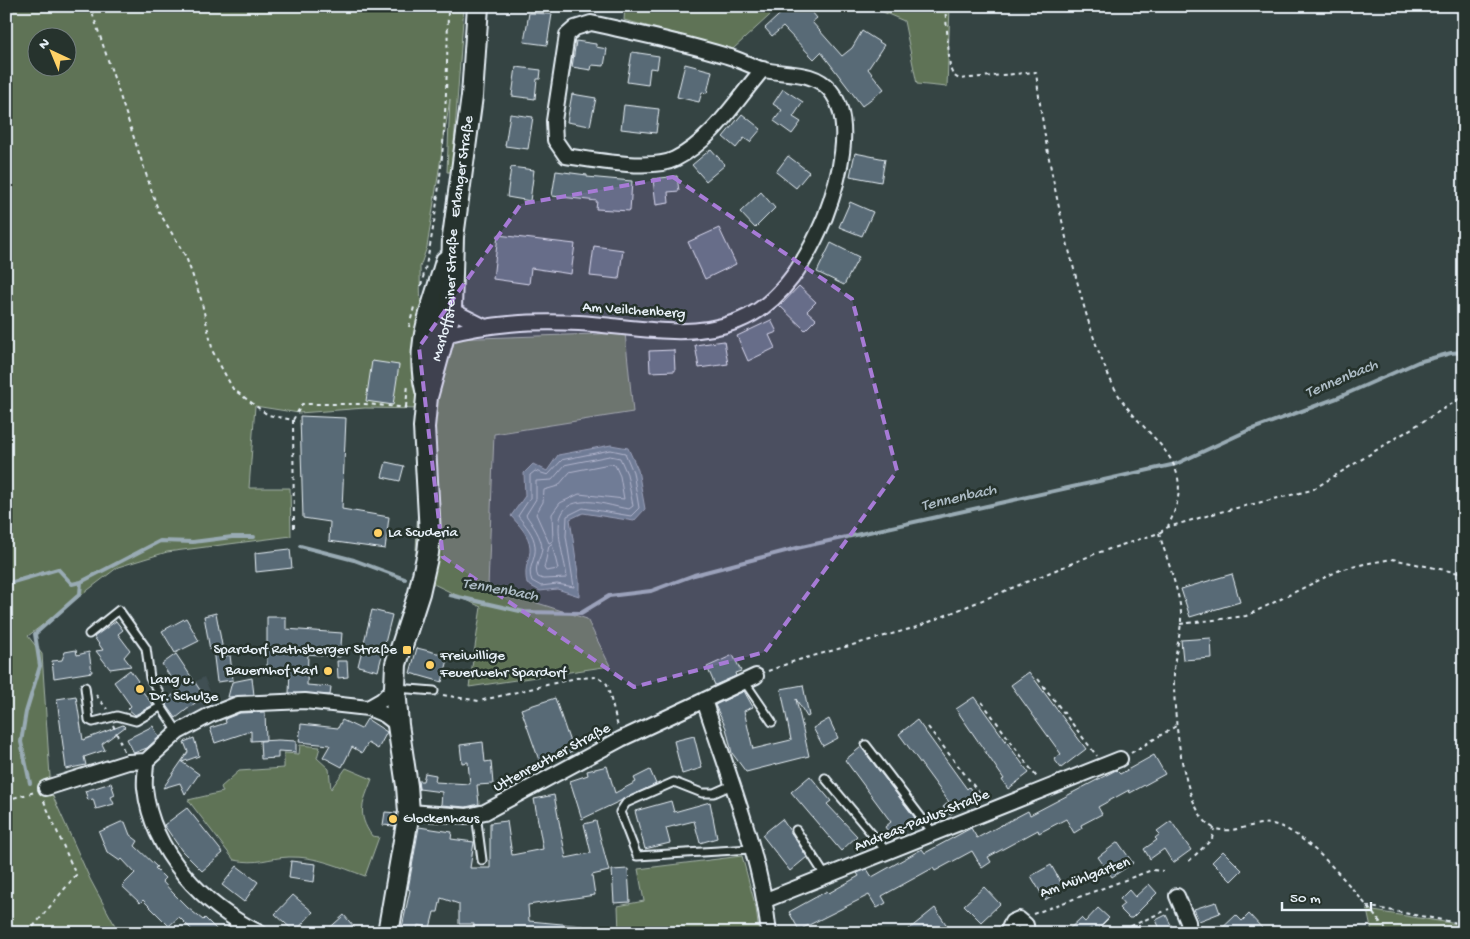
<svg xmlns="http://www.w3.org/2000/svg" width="1470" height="939" font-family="'Gochi Hand',sans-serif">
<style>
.built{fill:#404f52}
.green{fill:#5f7356;stroke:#a4b2a7;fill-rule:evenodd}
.water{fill:#647c86;stroke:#99abb4}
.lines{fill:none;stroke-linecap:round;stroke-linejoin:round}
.shore{stroke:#b3c2ca;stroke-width:1}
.stream{stroke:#99abb4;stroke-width:4}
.building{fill:#596a76;stroke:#e8f1f8}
.service-casing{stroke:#e8f1f8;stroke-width:11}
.minor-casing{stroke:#e8f1f8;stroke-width:18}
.secondary-casing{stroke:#e8f1f8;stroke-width:24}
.path{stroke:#e8f1f8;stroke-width:2;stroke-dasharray:4 4;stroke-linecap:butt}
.service{stroke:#26332d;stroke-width:7}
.minor{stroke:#26332d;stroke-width:14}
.secondary{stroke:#26332d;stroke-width:20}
.marked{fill:#a77bd6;fill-opacity:0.2;stroke:#a77bd6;stroke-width:4;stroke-dasharray:10 6;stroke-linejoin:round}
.poi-dot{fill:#ffd166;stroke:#26332d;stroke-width:2}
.labels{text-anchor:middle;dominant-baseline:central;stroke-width:5;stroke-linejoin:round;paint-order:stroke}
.street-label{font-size:15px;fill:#e8f1f8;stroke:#26332d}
.poi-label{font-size:15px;fill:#e8f1f8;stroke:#26332d;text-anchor:start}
.water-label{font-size:16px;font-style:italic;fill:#adbcc5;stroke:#26332d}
</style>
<rect width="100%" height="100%" fill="#354443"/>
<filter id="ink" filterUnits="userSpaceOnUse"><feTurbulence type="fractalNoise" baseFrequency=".02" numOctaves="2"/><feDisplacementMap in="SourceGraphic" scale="10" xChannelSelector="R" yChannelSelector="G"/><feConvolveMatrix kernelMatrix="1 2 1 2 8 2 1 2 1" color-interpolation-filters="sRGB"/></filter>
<g filter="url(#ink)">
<!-- built -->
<path class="built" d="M204,677L215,703L191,715L175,693Z"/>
<!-- green -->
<path class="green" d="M6,6H464L452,172H447L450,99L427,247L420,267L421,340L625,333L633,412L494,434L488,587L587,619L610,666L469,687L481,607L415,575L422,409L365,408L299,413L255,406L249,488H290L291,536L167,552L118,567L28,636L42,654L51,792L90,879L119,933H6ZM38,38H68V68H38Z
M625,6H780L733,49L624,20Z
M869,6H950L947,87L917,84L904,21Z
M300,745L320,747L317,758L329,769L331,789L346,768L372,779C363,803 356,813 372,836L379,837L365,876C340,867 316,856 289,857C266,858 259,865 234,860L188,800L223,792L221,787L239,771L284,768V753L299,754Z
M742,856L756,908L759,933H619L618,906L644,901L638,869Z
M1367,910L1464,925V933H1372Z"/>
<!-- water -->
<path class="water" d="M611,445L628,448L638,470L645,509L634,521L583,513L570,519L579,580V596L557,589L540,591L527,584C523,564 531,560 530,547C529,535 519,525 511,516L525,496L524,473L533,464L547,471L558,455Z"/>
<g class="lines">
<!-- shore -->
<path class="shore" d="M611,450L625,453L633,472L639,508L631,516L583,508L567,516L566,536L574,587L557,584L541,586L532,581C526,568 537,559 535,546C534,534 525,525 518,516L530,498V475L535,471L548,475L562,460Z
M610,456L620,458L627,474L633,506L629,509C614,507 596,500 582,502C543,505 565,555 567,578L543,579L538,577C533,567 541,558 542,549C542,537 532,524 526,515L536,499V481L552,480L565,465Z
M610,464L615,465L620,476L624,499L579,494L560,503L552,514L553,541L549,543L536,514L543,502L544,490L558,486L570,472Z
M552,544L558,569L546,571L544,568L549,546Z"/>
<!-- stream -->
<path class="stream" d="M300,546L354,560L405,579
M6,584L58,569L72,584L81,582L160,541L193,542L232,537H254
M450,595L524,612L581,613L609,596L651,591L694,575L797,548L1176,464L1247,431L1337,398L1418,362L1451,353L1464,352
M30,783L21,742L26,712L40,666L35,634L80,594L81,582"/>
</g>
<!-- building -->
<path class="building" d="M789,6H807L817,18L812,22L842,56L852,48L862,31L884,45L868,69L884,89L862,106L821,52L814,59L783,27L772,36L765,28Z
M529,13L552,14L547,45L524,42Z
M576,41L596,44V47L607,49L604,66L592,65L591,70L572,67Z
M632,52L659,56L657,69L650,68L648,85L627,82Z
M685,64L712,71L707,93L702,92L699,102L677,97Z
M516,67L541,70L540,79H537L535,99L512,96Z
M783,89L803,102L793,117L801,122L792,134L774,121L782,110L773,104Z
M572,94L596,98L590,126L567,122Z
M624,105L659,109L656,133L621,129Z
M510,114L533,117L528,149L505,146Z
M742,114L761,129L750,142L744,138L736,148L723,137Z
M711,149L725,165L706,181L692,165Z
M855,153L885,159L881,182L850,176Z
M788,156L809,172L796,188L776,172Z
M511,167L534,170L530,201L507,197Z
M556,171L587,175V177L632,181L630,211L596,209L597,201L552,196Z
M677,176L679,191L668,192L669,203L656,205L653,179Z
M761,192L775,208L755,228L740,212Z
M850,202L873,212L862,236L839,227Z
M719,228L736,264L705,279L688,242Z
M498,235L575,244L571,274L531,268L529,284L493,279Z
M831,243L859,257L844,285L817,272Z
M594,246L623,250L619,279L590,276Z
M799,286L816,302L807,311L816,319L805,330L780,306Z
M771,320L777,332L769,335L775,348L748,361L737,336Z
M724,341L728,364L699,368L695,345Z
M674,350L675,371L650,372L649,351Z
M372,361L399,365L393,405L366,401Z
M300,416L346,418L342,509L389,517L385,549L329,541L330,522L303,518Z
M386,462L404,466L400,481L382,477Z
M290,549L292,568L256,572L255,553Z
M1232,574L1240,602L1190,617L1181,589Z
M372,610L392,615L378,671L358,666Z
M216,613L224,656L230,655L233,680L217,682L213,649L210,650L204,616Z
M267,617H286V629L342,633L340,657L308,654L307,685L331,687L330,695L289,693L290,669H267Z
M186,618L199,641L175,653L162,631Z
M116,621L123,630L118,634L130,650L124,657L131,666L110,669L96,651L103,650L94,637Z
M1211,638L1212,658L1183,660L1181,640Z
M417,648L449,656L442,682L410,673Z
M76,650L77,655L89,652L92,672L54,678L52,661L62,660L65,652Z
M176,654L204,696L176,718L164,701L179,691L162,664Z
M733,655L741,671L735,673L736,676L715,685L707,667Z
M337,661H347L348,677L338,678Z
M130,670L138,681L136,683L153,705L135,715L128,709L131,706L114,682Z
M1029,672L1086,749L1061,768L1054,759L1061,754L1011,685Z
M252,678L254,695L228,697L232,682Z
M803,685L809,716L807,717L796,699L809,756L746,772L732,753L726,728L715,705L744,691L753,707L744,711L753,749L791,740L781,689Z
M76,696L83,740L123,725L125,727L102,744L105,750L84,757L86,765L66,769L57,699Z
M974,697L1029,773L1008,789L1002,780L1004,779L956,709Z
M555,698L573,751L540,763L521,709Z
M265,712L266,740L251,741V731L215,743L210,728L226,723L225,719L240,713Z
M367,719L387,732L378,749L368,743L362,753L352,747L342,767L323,757L330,745L299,742L301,724L338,728L342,720L361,729Z
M829,719L838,738L823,746L813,728Z
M917,720L967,789L969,787L975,796L950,815L943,807L949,802L899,734Z
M153,726L159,737L147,748L134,753L127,739Z
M694,736L702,768L682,774L674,741Z
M194,738L199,756L182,762L199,774L185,794L180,783L163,788L188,752L184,742Z
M278,740L296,741V752L278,751V758L261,759L260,741Z
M483,742L485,762L491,761L493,784L477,785L479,804L466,807L441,805L442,792L419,789L418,781H423L425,773L436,775L435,782L470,784L468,762L462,763L460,745Z
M861,747L915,818L891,836L885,827L891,822L845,760Z
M1154,755L1165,774L1130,793L1129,790L1098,807L1102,814L1081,825L1082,828L1074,833L1066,819L1039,833L1038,830L988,857L991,862L982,868L972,851L935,871L933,868L882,896L886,903L877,908L869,895L799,930L789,912L827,891L829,893L859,876L857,873L867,869L872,877L922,849L925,853L971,828L977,838L1028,811L1030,815L1116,770L1120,774Z
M607,766L615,793L636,782L634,778L650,770L656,784L582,819L570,781L588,775L587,771Z
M810,776L831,801L827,804L857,836L841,851L791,792Z
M111,783L115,795L111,797L114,804L96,809L93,799L88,800L85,791Z
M554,795L566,858L591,853L584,824L596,821L609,871L592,875L595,895L528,905L529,921L584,926V933H473L474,924H459V904L441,898L438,912H434L430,928L418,925L417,933L401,932L410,890L408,889L419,827L452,832L451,839L474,842L470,868H490V823L507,821L512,855L543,849L534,799Z
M671,801L674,812L710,802L717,838L700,843L694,821L666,828L670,843L645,849L635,811Z
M187,808L223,853L202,871L182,851L164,825Z
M385,812L397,813L394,826L383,825Z
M782,819L807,857L790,871L762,835Z
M1171,821L1191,850L1173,863L1164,849L1150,859L1144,849L1157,840L1155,838L1160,834L1157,831Z
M121,822H125L130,835L138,841L135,846L157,867L155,868L165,878L162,881L173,893L188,908L203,920L205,918L220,933H195L179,917L169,926L143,900L140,903L122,886L135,873L122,859L120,861L107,852L99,832Z
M1118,842L1133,863L1112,877L1098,857Z
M1223,851L1242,870L1231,881L1212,862Z
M291,861L316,864L314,882L289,878Z
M1051,865L1064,888L1045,900L1031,876Z
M237,866L258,882L244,902L222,885Z
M628,869L630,902L614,903L612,870Z
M1149,884L1157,893L1132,918H1129L1119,908L1124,904L1120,899L1129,890L1135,897Z
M984,887L1000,904L981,922L964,905Z
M293,895L313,912L295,932L275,914Z
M1216,902L1220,913L1199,921L1194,909Z
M935,908L948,927L943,933H904Z
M1098,908L1109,918L1095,932L1091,928L1085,933H1065L1081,918L1085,922Z
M1249,914L1262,928L1257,933H1217L1236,915L1242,921Z
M344,915L359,933H324Z
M1166,915L1175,933H1162L1156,920Z"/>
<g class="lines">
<!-- service casing -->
<g class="service-casing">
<path id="service" d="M89,634L119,610L146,648L150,678L159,692L158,702L178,732
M744,681L772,722
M85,687L89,720L93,722L117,716L136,721L160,707
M397,688L434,691
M866,745L934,834
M825,778L887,852
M732,785L714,793H702L674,782L626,803L620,812L637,856L751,849
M476,814L482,860
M796,830L826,877
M231,933L236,920"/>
</g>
<!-- minor casing -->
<g class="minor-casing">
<path id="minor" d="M451,310L483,326
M445,335C492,323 531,321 579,323C633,326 686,341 738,321C782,304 808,258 825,217C838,183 856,121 830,90C812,69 784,76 761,69C749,65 738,59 727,56C682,42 636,33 591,23L575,28L567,35L554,121L555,140L566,156C592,160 652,171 675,159C713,140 736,100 763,69
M704,700C728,775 761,855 769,933
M368,708L382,700L395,687
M146,761C146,770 144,780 145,788C152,853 204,906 260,933
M46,788L128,762L146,761L178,732L210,715L238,704L305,701L368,708L385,715L398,725
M409,812L467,816L485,812L621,739L756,676
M1177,896L1188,922L1189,933
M766,900L1120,759
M1007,933L1012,922L1019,919L1026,925L1027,933"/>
</g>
<!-- secondary casing -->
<g class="secondary-casing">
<g id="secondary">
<path d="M426,390C414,344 434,305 446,261"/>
<path id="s1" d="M388,933L409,812L407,786L398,725L395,687L396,664L419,593L428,553L430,534L424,427L427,397L451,310L453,237L472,96L478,6"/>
</g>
</g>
<!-- path -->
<path class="path" d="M90,6L158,210L186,257L201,299L213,352L233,389L268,415L293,420L302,404H365L410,408
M945,6L950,68L953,75L959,79L1036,72C1043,134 1055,194 1070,254C1082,300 1093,345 1114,387C1141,440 1204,456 1168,526
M421,286C444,196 447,99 448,6
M409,327L414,307
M406,407L408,384
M293,420L294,530
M1159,533C1165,554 1180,593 1181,613C1182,633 1174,653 1174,673C1173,708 1181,808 1212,827C1229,837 1253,821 1272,824C1309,830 1364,903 1389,933
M1180,624L1246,616L1340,570L1364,564L1392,559L1464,574
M768,671L795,661L917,627L1097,553L1159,533L1168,527L1220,512L1312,490L1464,396
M1038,679L1097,756
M96,695L107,709
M443,695L479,701L576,678L598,677L607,684L618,727
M982,702L1038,779
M113,725L124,751
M928,727L984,799
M1131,753L1176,726
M6,800L35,792
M1189,861L1212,839L1214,828
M1366,906L1464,924
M1033,914L1152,870L1163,871
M28,933L76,875L43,799
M986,933L995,929
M1116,933L1169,909"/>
<!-- service -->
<use href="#service" class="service"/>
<!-- minor -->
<use href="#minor" class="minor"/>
<!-- secondary -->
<use href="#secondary" class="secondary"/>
</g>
</g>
<!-- marked area -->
<path class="marked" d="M673,177L852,299L897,471L765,652L634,687L443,557L419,347L521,204Z"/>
<!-- markers -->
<g class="poi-dot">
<circle cx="378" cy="533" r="5"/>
<rect x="402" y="645" width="10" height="10" rx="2.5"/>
<circle cx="430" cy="665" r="5"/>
<circle cx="328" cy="671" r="5"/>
<circle cx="140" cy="689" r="5"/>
<circle cx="393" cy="819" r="5"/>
</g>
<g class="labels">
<!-- street labels -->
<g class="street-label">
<text stroke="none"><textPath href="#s1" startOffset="778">Erlanger Straße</textPath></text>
<text stroke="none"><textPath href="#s1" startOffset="648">Marloffsteiner Straße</textPath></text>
<text transform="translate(634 311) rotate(4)">Am Veilchenberg</text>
<text transform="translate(552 758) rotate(-28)">Uttenreuther Straße</text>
<text transform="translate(922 821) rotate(-22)">Andreas-Paulus-Straße</text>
<text transform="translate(1085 878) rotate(-20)">Am Mühlgarten</text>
</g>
<!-- poi labels -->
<g class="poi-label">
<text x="388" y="533">La Scuderia</text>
<text x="397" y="650" text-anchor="end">Spardorf Rathsberger Straße</text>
<text x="440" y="656">Freiwillige<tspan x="440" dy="17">Feuerwehr Spardorf</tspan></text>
<text x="318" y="671" text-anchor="end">Bauernhof Karl</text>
<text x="150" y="680">Lang u.<tspan x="150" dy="17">Dr. Schulze</tspan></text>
<text x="403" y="819">Glockenhaus</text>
</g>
<!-- water labels -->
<g class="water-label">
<text transform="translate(1342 380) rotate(-23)">Tennenbach</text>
<text transform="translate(959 499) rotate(-13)">Tennenbach</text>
<text transform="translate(500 591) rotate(10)">Tennenbach</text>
</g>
</g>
<!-- margin -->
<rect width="1470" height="939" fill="none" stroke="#26332d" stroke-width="25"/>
<rect x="12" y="12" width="1445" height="914" fill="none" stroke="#e8f1f8" stroke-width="2" filter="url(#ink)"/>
<!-- north arrow -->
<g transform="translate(52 52) rotate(316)"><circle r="24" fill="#26332d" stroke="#747f7e"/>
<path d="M0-4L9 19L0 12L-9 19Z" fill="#ffd166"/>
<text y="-8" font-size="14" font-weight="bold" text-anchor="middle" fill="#e8f1f8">N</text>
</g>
<!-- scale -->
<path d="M1282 902v8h89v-8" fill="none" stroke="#e8f1f8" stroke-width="2.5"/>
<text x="1290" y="902" font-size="15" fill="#e8f1f8" stroke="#26332d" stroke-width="4" paint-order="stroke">50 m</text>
</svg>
